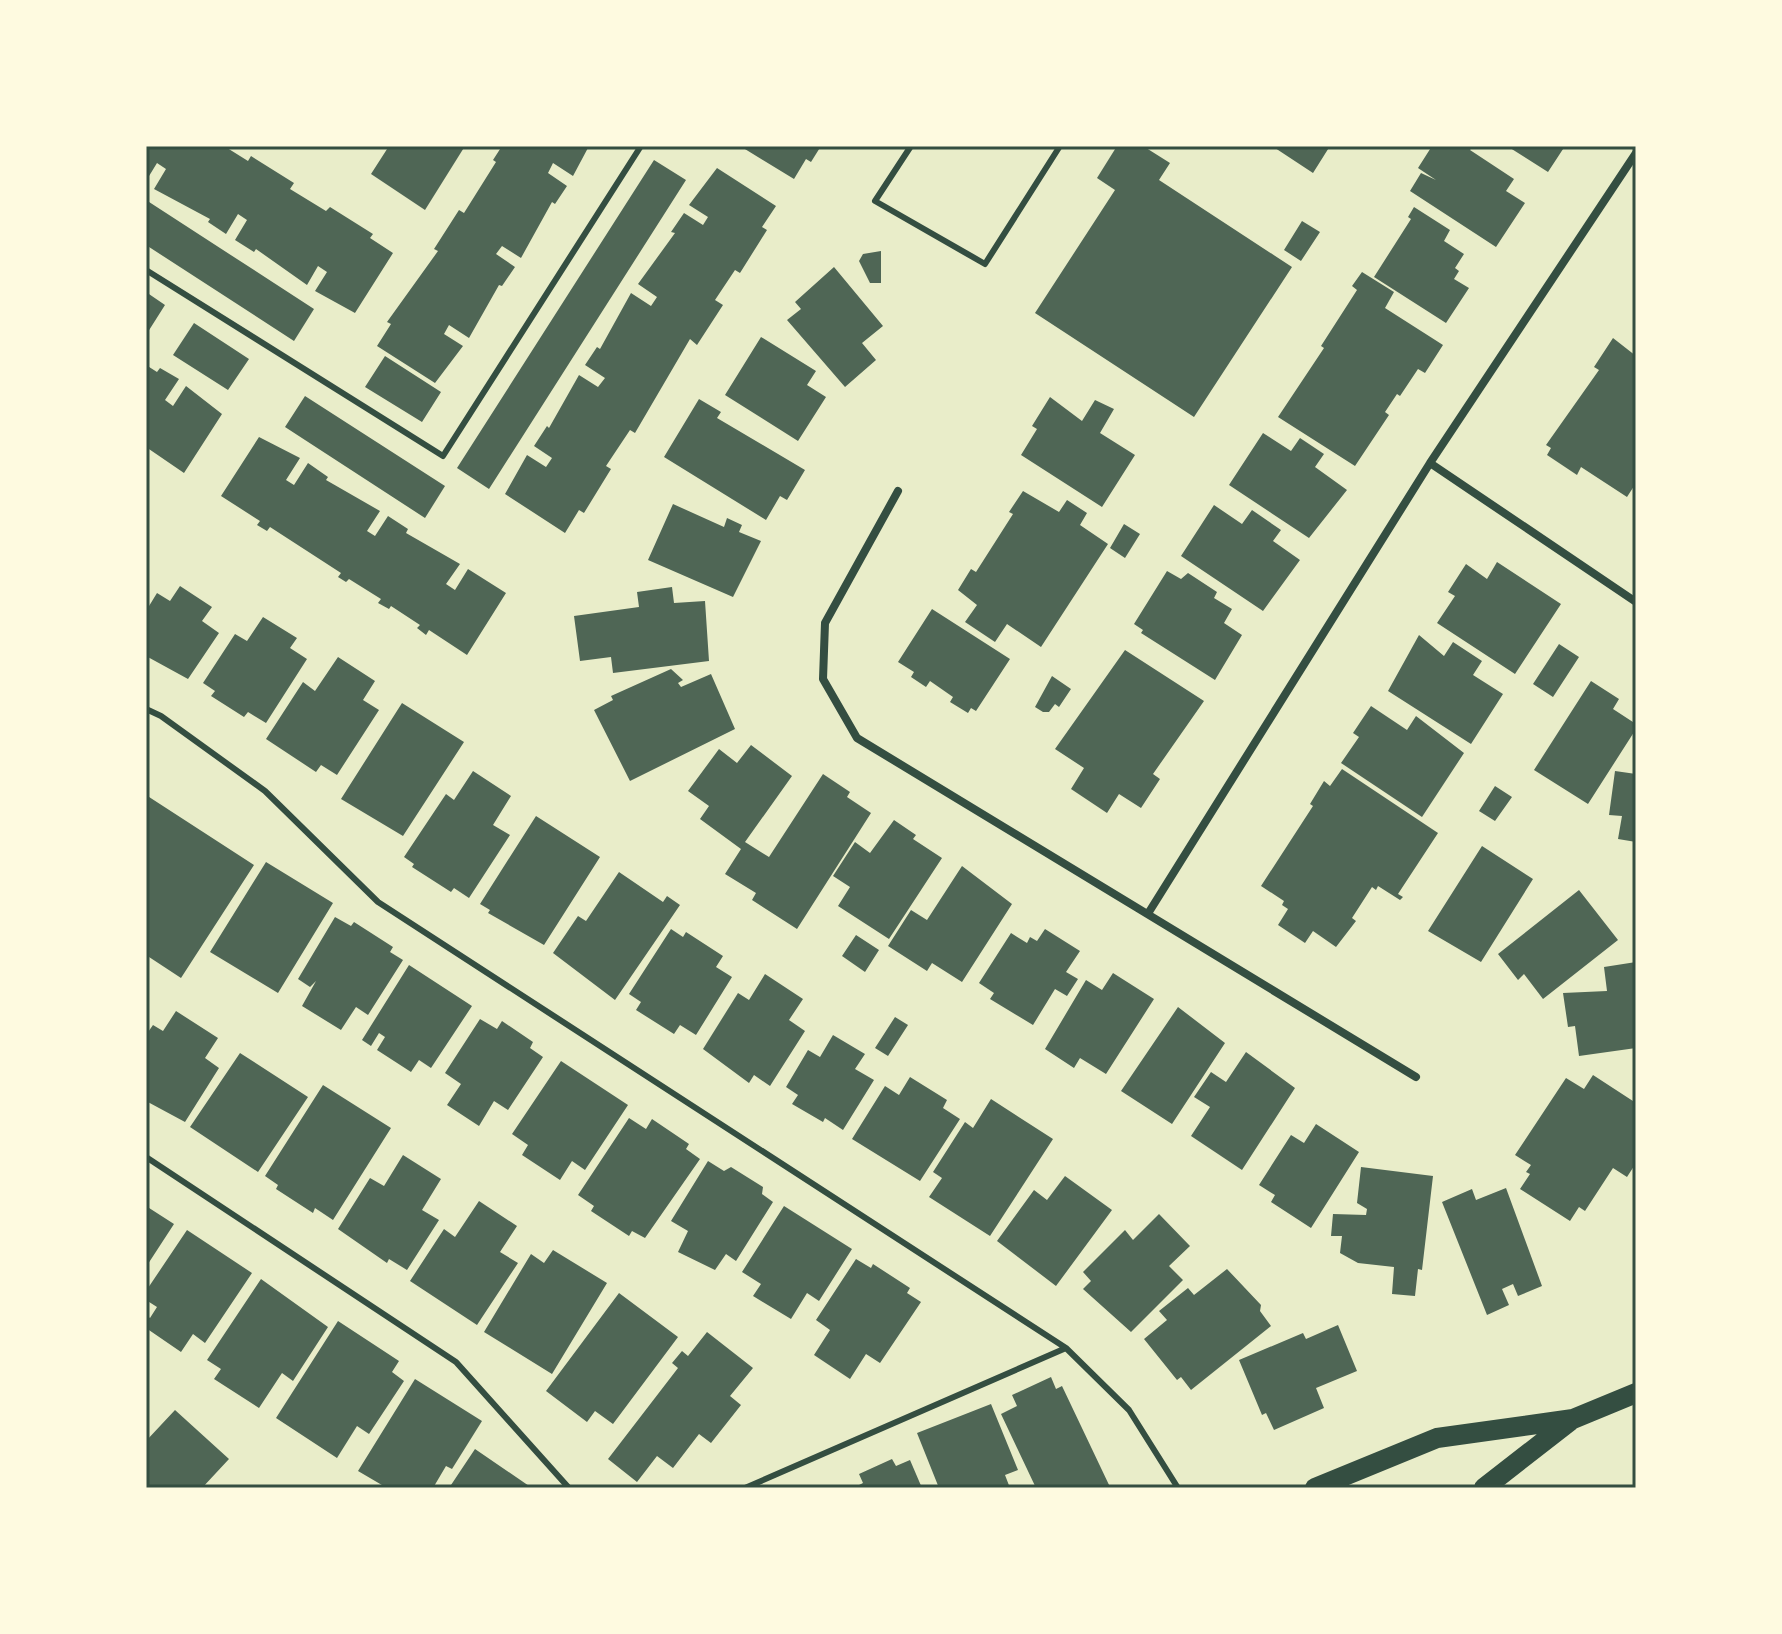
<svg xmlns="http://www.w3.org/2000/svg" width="1782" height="1634" font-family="Raleway,sans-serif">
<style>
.building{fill:#4f6655}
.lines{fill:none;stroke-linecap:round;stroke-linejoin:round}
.service{stroke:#344e41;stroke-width:6}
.minor{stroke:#344e41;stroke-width:8}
.primary{stroke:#344e41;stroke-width:20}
.neatline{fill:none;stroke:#344e41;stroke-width:3}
</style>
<rect width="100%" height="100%" fill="#e9edc9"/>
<!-- building -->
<path class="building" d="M146,146H224L248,161L251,156L294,183L290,189L326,211L330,207L373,234L370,238L393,253L355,313L315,291L327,272L318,266L307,285L256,249L254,252L235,240L247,220L238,214L226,234L208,222L210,219L154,189L166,169L157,163L146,181Z
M389,146H465L425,210L371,174Z
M502,146H589L573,176L553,163L548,173L567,186L555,204L552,202L521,258L502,246L496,254L515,267L502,286L499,285L469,338L449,325L444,334L463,346L435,383L377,346L391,324L387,322L438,251L434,249L459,210L464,213L496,162L493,160Z
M740,146H821L811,162L806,159L794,179Z
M1117,146H1143L1170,163L1159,180L1292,267L1194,417L1035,313L1115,190L1097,178Z
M1272,146H1330L1313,173Z
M1432,146H1473L1470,150L1514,179L1506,191L1525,203L1496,247L1410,191L1421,173L1436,180L1418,168Z
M1507,146H1565L1548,172Z
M654,160L686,180L489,489L457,468Z
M717,168L776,206L762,227L767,230L740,273L735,270L715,300L723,305L697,345L690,339L635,433L630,430L606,466L611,469L584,513L579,510L565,533L505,494L527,455L546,467L552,458L534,446L547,426L549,428L579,375L598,387L605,378L585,365L597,347L600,349L631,293L651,306L657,297L638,284L675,233L671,232L684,213L703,225L708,217L689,205Z
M146,200L314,309L294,341L146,245Z
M1414,207L1450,230L1444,241L1464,254L1455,268L1459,271L1454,279L1469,288L1446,323L1374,277L1411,219L1408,217Z
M1302,221L1320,232L1301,261L1284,250Z
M881,251V283H870L859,261L863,254Z
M834,267L883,326L862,343L876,360L845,387L787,320L801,309L795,302Z
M1362,272L1394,292L1385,308L1443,345L1425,373L1418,369L1400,396L1397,394L1385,412L1389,415L1355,466L1278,417L1324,348L1321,346L1357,290L1352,286Z
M146,292L165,305L146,335Z
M194,323L249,359L228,390L173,355Z
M761,337L816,371L807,385L826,397L798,441L725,395Z
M1613,338L1636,356V483L1627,497L1581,467L1577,475L1547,455L1551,448L1546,445L1599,370L1594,367Z
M385,356L441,392L422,422L365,387Z
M146,365L157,372L160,368L179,379L165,400L173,406L186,386L222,414L184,473L146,447Z
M305,396L445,486L425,518L285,427Z
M1050,397L1082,421L1095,400L1114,409L1100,433L1135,455L1102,507L1021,455L1037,429L1032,426Z
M699,399L721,412L717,418L805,470L787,500L780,496L766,520L664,457Z
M1263,433L1291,451L1300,438L1324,454L1315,467L1347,490L1309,538L1229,485Z
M259,437L300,458L286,480L294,485L308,463L328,477L326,480L380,511L367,531L375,536L388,516L408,529L406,533L460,564L446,584L455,590L468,569L506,593L467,655L429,630L426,635L417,628L420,625L391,606L389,609L378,603L381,599L349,579L346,582L338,577L341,573L270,527L267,531L257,525L260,521L221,496Z
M1023,491L1059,512L1067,500L1087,513L1080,525L1108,544L1041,647L1007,624L995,642L965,622L977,605L958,590L971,569L976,572L1013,514L1009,512Z
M673,504L724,527L727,518L742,525L739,532L761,541L733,597L648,560Z
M1214,505L1242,524L1252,510L1281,530L1273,541L1300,560L1263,611L1181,556Z
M1124,524L1140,534L1125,558L1110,548Z
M1497,562L1561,604L1515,674L1437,623L1455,596L1448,592L1466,564L1487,579Z
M1167,571L1181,579L1188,573L1217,592L1214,598L1232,609L1224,623L1242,635L1215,680L1141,633L1143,630L1134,624Z
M180,586L212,607L202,621L219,633L188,679L146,656V611L157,593L170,601Z
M672,587L674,603L705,601L709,661L613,673L611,657L580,661L574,616L639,607L637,592Z
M932,609L1010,659L976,711L971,708L968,713L950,702L953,697L930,681L926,687L911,677L914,672L898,662Z
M263,617L297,638L290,648L307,659L266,723L248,712L244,717L211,696L215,691L203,683L235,634L247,641Z
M1419,635L1444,656L1453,642L1482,661L1473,675L1503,694L1471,744L1388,691Z
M1559,644L1579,657L1553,697L1533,684Z
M1125,650L1204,701L1153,774L1160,779L1141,808L1119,794L1107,813L1071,789L1084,768L1055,749Z
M338,657L375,681L363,700L379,710L337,775L321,765L316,772L266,739L303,682L315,691Z
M671,669L683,680L678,683L681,687L711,674L735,729L630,781L594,710L613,700L611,696Z
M1052,676L1071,689L1059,707L1055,704L1049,712H1043L1035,707Z
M1591,681L1619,699L1613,709L1636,724V729L1588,804L1534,770Z
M402,703L464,742L403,836L341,799Z
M1371,706L1407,730L1416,716L1464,753L1422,817L1341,763L1359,737L1353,733Z
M751,745L792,776L745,842L769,857L823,774L850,792L847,797L871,813L797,929L752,900L756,893L725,874L741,849L700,819L709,806L688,791L719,749L737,763Z
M1342,769L1438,833L1398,894L1403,897L1400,900L1378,886L1376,890L1372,887L1352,918L1356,921L1336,947L1313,931L1305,943L1278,925L1288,909L1282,905L1284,901L1261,886L1313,806L1310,804L1324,781L1330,786Z
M473,771L511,796L493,825L510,835L469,898L454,888L451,892L412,867L414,864L404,857L446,794L454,800Z
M1615,771L1636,774V842L1618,839L1622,816L1609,815Z
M1495,786L1512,797L1495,821L1479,811Z
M146,795L254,865L181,978L146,955Z
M536,816L600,857L544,945L488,913L490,910L480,904Z
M894,820L916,835L913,839L942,858L889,939L838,906L850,887L833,876L855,842L870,853Z
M1482,846L1533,879L1481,962L1428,931Z
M266,862L333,903L278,993L210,952Z
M962,866L1012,904L962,982L932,963L927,971L888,946L911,910L927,920Z
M619,872L663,902L667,896L680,905L615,1000L553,953L578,916L586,921Z
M1579,890L1618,940L1543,999L1524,974L1518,980L1498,954Z
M335,917L351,926L354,922L393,947L390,952L403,960L368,1015L356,1007L341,1030L302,1006L316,981L310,987L298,979Z
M671,929L683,937L686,932L723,956L716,967L732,977L696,1035L680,1025L674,1034L636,1010L641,1002L629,994Z
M1045,929L1080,951L1066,972L1078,979L1067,996L1055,989L1033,1025L990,999L994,993L979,983L1011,933L1027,943L1030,937L1037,941Z
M856,935L879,950L865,972L842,956Z
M1636,962V1048L1579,1056L1575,1026L1568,1027L1563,993L1607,991L1604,967Z
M409,965L472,1006L431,1068L419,1060L411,1072L377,1050L385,1037L379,1033L371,1046L362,1040Z
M1113,973L1154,999L1106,1074L1080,1058L1074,1068L1045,1049L1086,980L1102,990Z
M765,974L803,999L789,1020L805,1031L770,1086L754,1075L749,1083L703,1049L738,993L749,1000Z
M1178,1007L1225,1043L1172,1124L1121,1091Z
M176,1011L218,1038L205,1058L219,1068L185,1122L146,1101V1035L153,1025L163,1031Z
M895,1017L908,1025L888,1056L875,1048Z
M480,1019L497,1029L502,1021L533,1042L530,1048L543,1057L508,1110L494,1101L479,1126L447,1105L461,1084L445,1073Z
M833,1035L865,1054L855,1069L874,1080L843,1130L825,1118L823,1122L792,1104L798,1095L786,1087L808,1050L820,1057Z
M1246,1052L1295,1088L1242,1170L1191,1136L1210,1107L1194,1097L1211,1072L1226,1082Z
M240,1053L308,1097L258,1172L190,1127Z
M561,1061L628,1105L585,1170L572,1161L560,1180L522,1155L528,1145L512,1134Z
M1593,1075L1636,1103V1163L1627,1177L1613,1168L1585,1211L1579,1207L1570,1221L1520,1189L1530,1174L1526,1172L1531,1165L1515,1155L1566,1078L1584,1089Z
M910,1077L947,1100L943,1108L960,1119L920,1181L852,1139L885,1086L899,1095Z
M323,1085L391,1128L333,1220L315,1208L313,1213L276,1189L278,1185L265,1176Z
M991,1099L1053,1139L990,1236L929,1197L942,1178L933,1172L965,1122L973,1128Z
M629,1118L646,1129L652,1119L689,1144L686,1149L700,1159L645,1238L632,1231L629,1236L591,1211L594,1206L578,1195Z
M1316,1124L1359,1152L1311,1228L1271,1202L1275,1195L1259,1185L1291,1135L1304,1143Z
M403,1155L441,1179L422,1210L439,1220L407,1270L389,1259L387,1263L338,1229L370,1178L384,1186Z
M708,1161L724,1171L731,1167L763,1187L762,1194L773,1202L736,1261L726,1254L715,1270L678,1252L688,1231L671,1221Z
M1361,1167L1433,1176L1422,1270L1418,1269L1415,1296L1392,1294L1394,1267L1358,1263L1340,1253L1342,1236H1331L1333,1214L1366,1215L1367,1209L1357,1203Z
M1065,1176L1112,1210L1056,1286L997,1241L1034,1190L1047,1200Z
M1506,1188L1542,1286L1518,1296L1513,1284L1502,1289L1509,1305L1487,1315L1442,1202L1472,1189L1476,1200Z
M479,1201L517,1226L500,1252L518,1263L477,1325L410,1281L444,1229L455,1237Z
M146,1206L174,1224L146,1267Z
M784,1206L852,1249L819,1301L807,1293L791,1319L753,1296L761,1284L742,1272Z
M1159,1214L1190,1246L1169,1266L1183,1280L1131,1332L1083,1289L1091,1281L1083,1272L1125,1230L1133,1240Z
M187,1230L252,1273L205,1343L193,1334L181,1352L146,1328V1315L150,1318L157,1307L146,1300V1291Z
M553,1250L607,1283L552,1374L484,1332L531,1254L544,1263Z
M856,1259L871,1268L873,1264L910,1288L907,1293L921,1302L880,1363L866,1354L850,1379L814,1355L830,1330L816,1320Z
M1227,1269L1261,1305L1260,1311L1271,1326L1191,1390L1181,1377L1177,1380L1144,1339L1167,1320L1159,1311L1188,1288L1194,1295Z
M261,1279L328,1327L293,1381L282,1373L259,1408L214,1379L221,1369L207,1360Z
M619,1293L678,1337L613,1424L595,1411L587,1422L546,1391Z
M338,1321L399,1361L392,1372L404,1381L369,1434L357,1426L337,1458L276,1418Z
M1338,1325L1357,1371L1316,1388L1324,1408L1274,1430L1266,1413L1262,1415L1239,1360L1303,1333L1306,1339Z
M707,1332L753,1368L730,1396L741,1405L711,1443L699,1434L673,1468L657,1456L637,1482L608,1459L678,1368L672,1363L682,1351L688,1356Z
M1051,1377L1056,1389L1062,1386L1110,1487L1036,1488L1001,1414L1017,1406L1012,1395Z
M415,1379L482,1421L452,1469L446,1466L433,1488H387L358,1471Z
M991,1404L1018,1470L1005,1475L1010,1488H939L917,1433Z
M175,1410L229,1459L202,1488H146V1441Z
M475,1449L532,1488H449Z
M892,1459L896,1466L910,1460L922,1488H853L863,1483L859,1474Z"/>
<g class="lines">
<!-- service -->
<path class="service" d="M911,146L875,201L985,264L1060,146
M146,270L443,456L641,146
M146,709L161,716L265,791L378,902L1066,1348L1129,1410L1178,1488
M146,1157L456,1362L569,1488
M745,1488L1066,1348"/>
<!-- minor -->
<path class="minor" d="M1430,463L1636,602
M898,491L825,623L823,679L857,738L1416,1077
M1149,912L1430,463L1636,153"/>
<!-- primary -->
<path class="primary" d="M1315,1488L1437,1438L1573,1419L1636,1393
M1484,1488L1570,1421"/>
</g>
<!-- border -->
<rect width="1782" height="1634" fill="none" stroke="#fefae0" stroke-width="296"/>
<rect x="148" y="148" width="1486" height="1338" class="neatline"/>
</svg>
